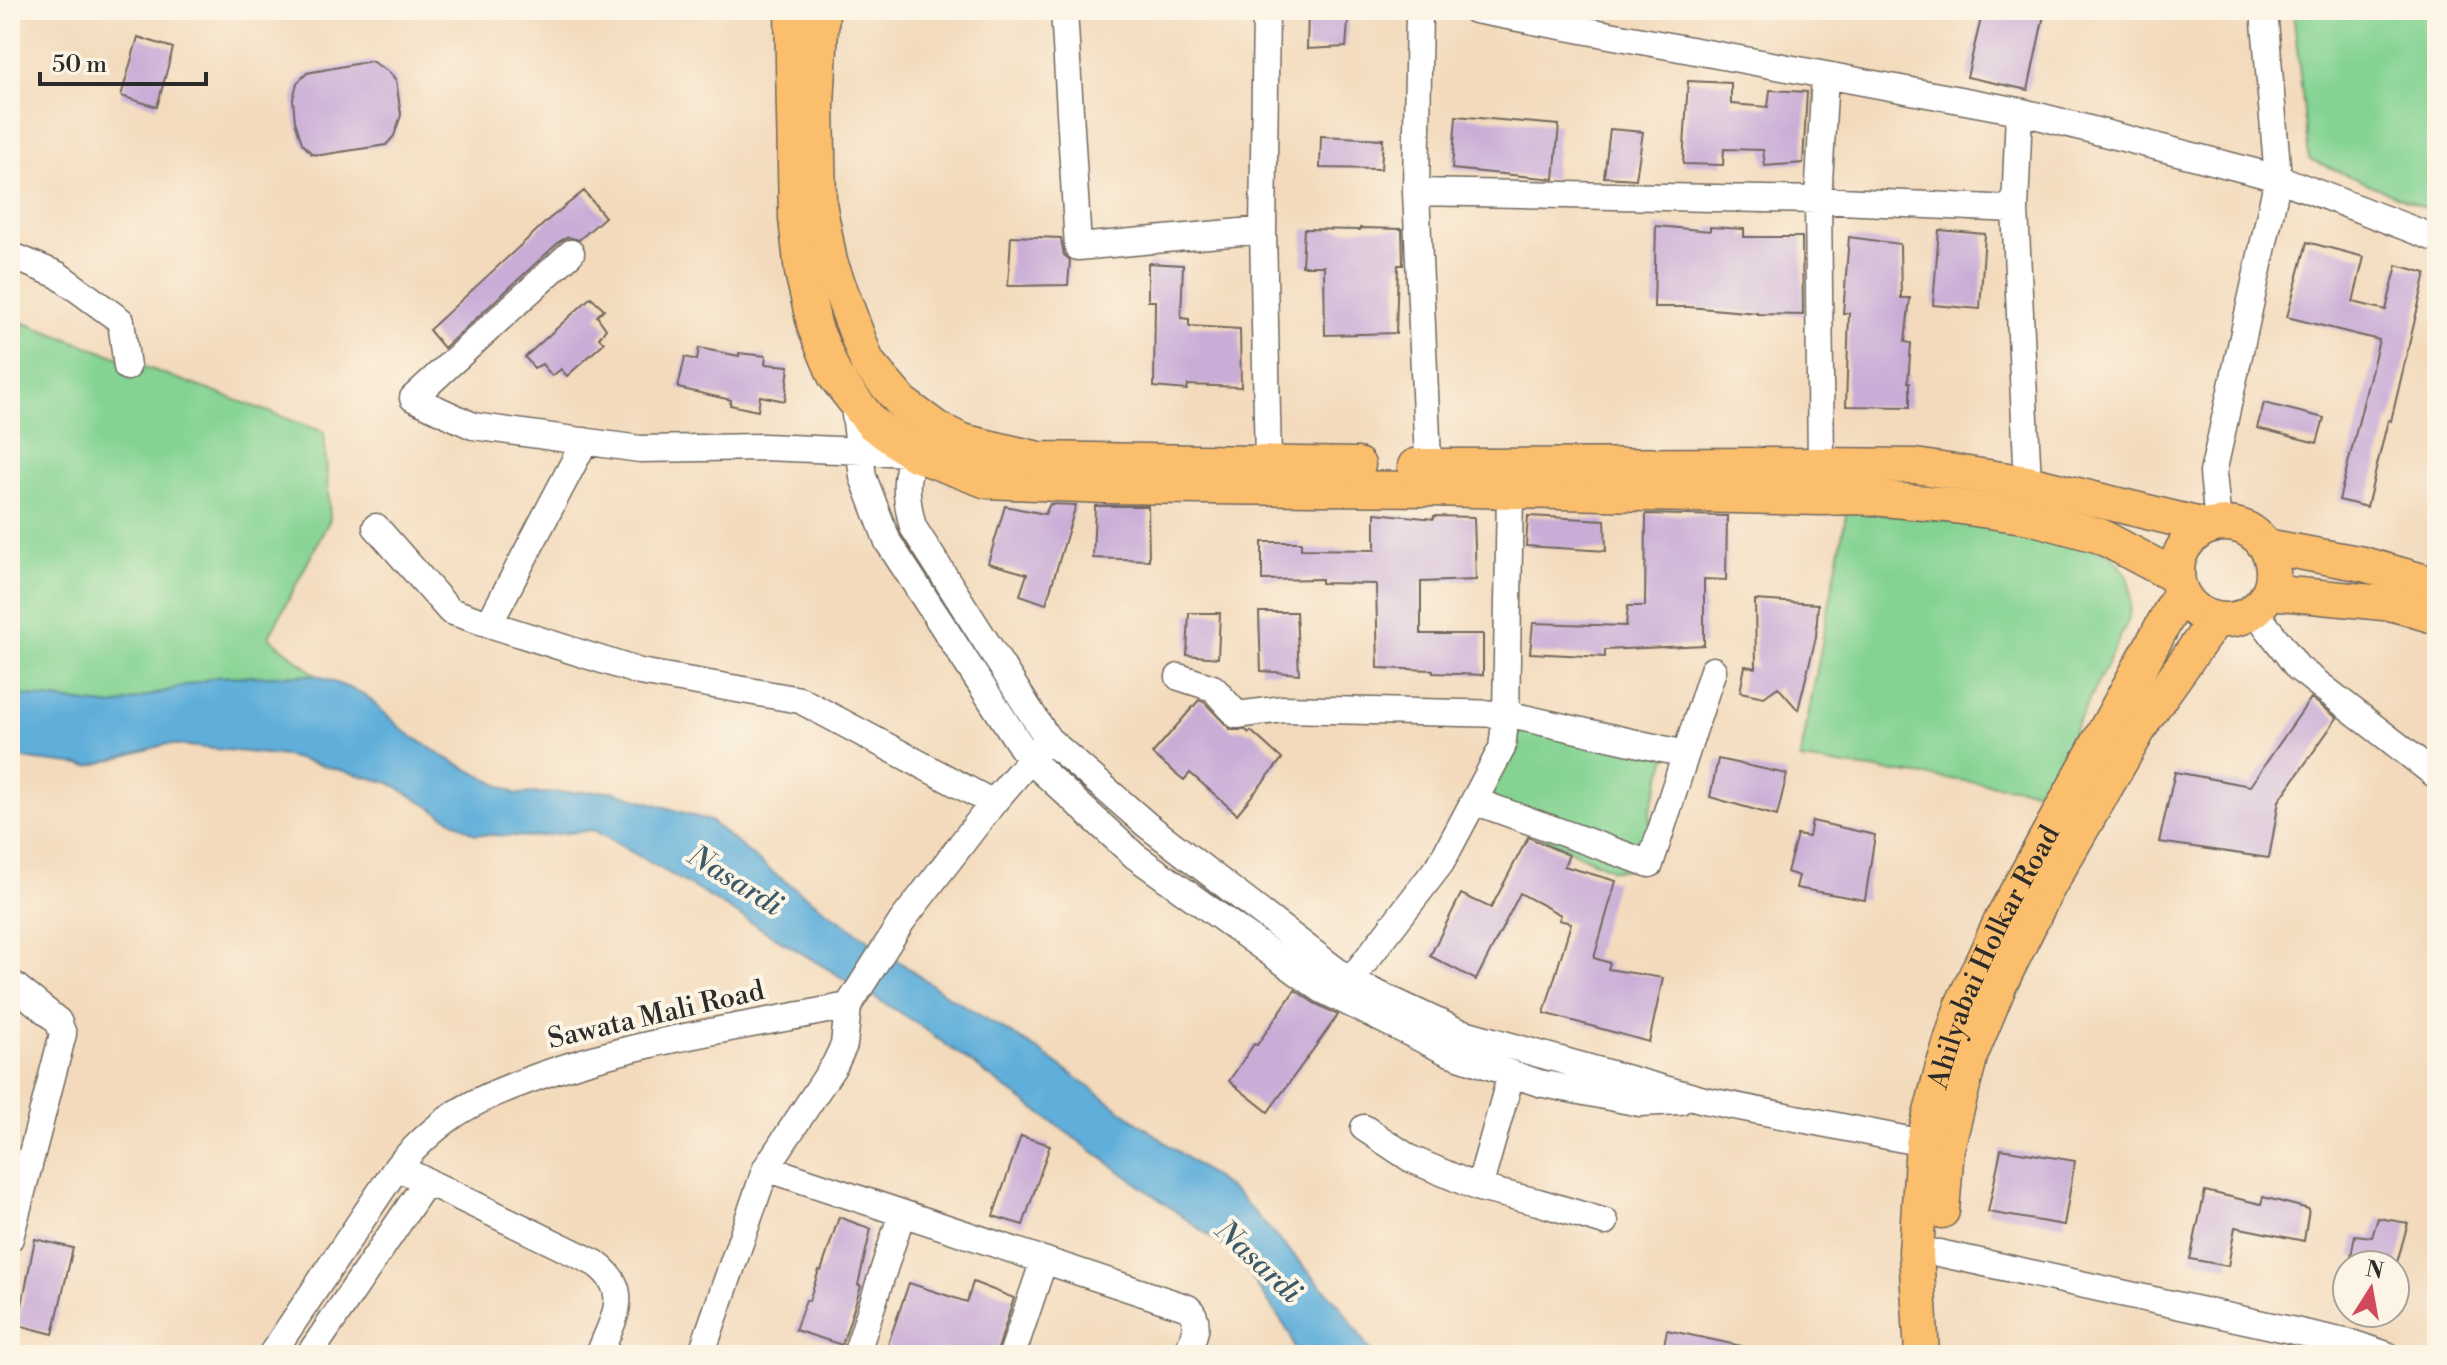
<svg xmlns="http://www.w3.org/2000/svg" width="2447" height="1365" font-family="'Libre Bodoni',serif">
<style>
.green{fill:#84d393;stroke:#587f5f;stroke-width:2}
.water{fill:#5fafda;stroke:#456d82;stroke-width:2}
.building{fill:#c9add7}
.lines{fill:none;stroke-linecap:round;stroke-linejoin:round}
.minor-casing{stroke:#71685e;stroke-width:29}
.major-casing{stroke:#71685e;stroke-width:37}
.minor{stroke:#fff;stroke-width:26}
.major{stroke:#fabe6d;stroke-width:34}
.labels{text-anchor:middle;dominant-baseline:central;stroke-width:8;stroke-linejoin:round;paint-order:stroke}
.street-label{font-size:28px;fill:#2b2b2b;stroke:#fcf5e5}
.water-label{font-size:30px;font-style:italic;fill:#3d5968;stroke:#fcf5e5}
</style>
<rect width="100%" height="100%" fill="#fcf5e5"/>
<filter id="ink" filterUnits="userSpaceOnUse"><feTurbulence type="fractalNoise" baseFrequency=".0125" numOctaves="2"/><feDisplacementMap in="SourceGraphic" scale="16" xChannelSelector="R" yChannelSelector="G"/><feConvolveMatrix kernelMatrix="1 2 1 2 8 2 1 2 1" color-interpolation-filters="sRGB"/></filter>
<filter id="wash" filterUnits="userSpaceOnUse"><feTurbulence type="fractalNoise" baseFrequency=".006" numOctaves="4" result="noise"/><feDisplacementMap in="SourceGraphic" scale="32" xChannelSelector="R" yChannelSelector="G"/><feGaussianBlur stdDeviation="1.8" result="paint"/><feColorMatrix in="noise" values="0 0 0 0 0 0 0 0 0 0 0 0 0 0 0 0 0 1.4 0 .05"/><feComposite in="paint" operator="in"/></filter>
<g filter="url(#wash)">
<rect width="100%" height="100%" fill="#f3dabc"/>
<!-- green -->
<path class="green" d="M2293,10H2437V213L2309,159Z
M10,318L324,432L330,519L269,637L316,675L216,677L113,706L10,694Z
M1847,510C1891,515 2090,533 2114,558C2133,578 2133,595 2128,621L2044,791L1800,760Z
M1524,722L1667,757L1650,810L1649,869L1613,870L1507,821L1489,789Z"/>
<!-- water -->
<path class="water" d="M316,675L364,694L404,731L446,758L516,794L612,791L710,821L772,872L945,994L1038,1050L1238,1195L1340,1306L1373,1355H1296L1290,1334L1237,1256L912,1020L691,886L593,830L531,837L475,834L390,783L286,756L167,744L90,766L10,757V694L113,706L216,677Z"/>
<g id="blocks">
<!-- building -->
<path class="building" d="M1308,10H1349L1346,47L1307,49Z
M1983,10H2045L2028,90L1967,77Z
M138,37L173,48L157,107L121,96Z
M371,61L389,72L396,80L401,115L394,136L386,145L321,155L312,154L302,143L295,121L293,99L297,83L307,73Z
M1688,81L1731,83V104L1768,107L1770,90L1807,92L1803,163L1765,166L1763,150L1724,149L1723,165L1683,164Z
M1456,116L1559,125L1554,179L1452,169Z
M1610,129L1643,132L1636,179L1604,177Z
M1321,136L1383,139L1381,169L1320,168Z
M584,191L605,217L579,240L568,237L560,241L444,348L429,330L549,219Z
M1656,226L1710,231V227L1744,229V237H1802L1803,315L1757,314V313L1688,307H1654Z
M1360,228L1402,229L1403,265H1398L1396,333L1325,335L1324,266H1302L1304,229L1360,230Z
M1939,230L1985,234L1980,309L1933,305Z
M1011,236L1061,238L1064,255L1070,260L1068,285L1008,286Z
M1849,237L1900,244L1901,298H1910L1905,342L1911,343L1908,382H1910V407L1846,406L1849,313H1843Z
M2307,242L2364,257L2353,302L2386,310L2397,265L2426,273L2391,421L2388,420L2367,507L2339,500L2379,340L2287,317Z
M1148,263L1183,265L1181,318L1189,319V326L1240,329L1241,387L1188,385L1187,390L1154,387L1155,301H1148Z
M591,297L604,309L597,316L606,329L599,338L604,343L567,376L561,369L552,376L542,364L534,368L525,357Z
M699,348L739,356V353L766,356L765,364L789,366L785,401L760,396L758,411L730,405L731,400L678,388L685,357L697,360Z
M2264,403L2324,418L2317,443L2257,428Z
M1050,504L1076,505L1046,604L1020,595L1027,574L988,563L1005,506L1045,514Z
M1095,506H1148L1149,560L1093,558Z
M1375,513L1434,519V516L1474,517L1476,580L1421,582V634H1483V675L1433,673V670L1378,668L1376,584L1321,583V579L1262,580V542H1301V549L1375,550Z
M1646,514L1727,516L1726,580L1704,579V645L1605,650V657L1530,653L1533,623L1626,626L1628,606H1645Z
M1528,516L1605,520L1606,551L1526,546Z
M1755,600L1818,604L1816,637L1798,710L1778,687L1764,697L1740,692L1745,666L1756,668Z
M1259,612H1296L1299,674L1261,671Z
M1189,613H1220L1218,658L1187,655Z
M2311,698L2337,718L2279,801L2269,858L2159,842L2175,772L2250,786Z
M1199,700L1204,702L1231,730H1246L1249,733L1251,731L1282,759L1237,814L1190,773L1184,780L1152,754Z
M1718,759L1787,774L1777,816L1710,797Z
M1812,821L1875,835L1865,900L1796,888L1799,876L1787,872L1797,835L1809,837Z
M1528,837L1569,855L1564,866L1616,881L1594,958L1610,963L1608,969L1663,978L1649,1042L1544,1013L1571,923L1559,920L1561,915L1520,893L1476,980L1430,956L1461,894L1491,908Z
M1295,990L1314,1003L1338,1015L1268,1112L1229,1081L1254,1044L1257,1045Z
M1021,1136L1050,1145L1023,1225L993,1216Z
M2001,1149L2075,1161L2064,1225L1988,1212Z
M2205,1191L2261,1204L2263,1197L2309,1209L2304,1241L2235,1227L2228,1266L2190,1259Z
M839,1217L871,1229L858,1285L861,1286L842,1345L795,1330L806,1300L809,1301L819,1270L821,1271Z
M2378,1218L2408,1223L2396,1266L2351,1256L2355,1235L2372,1237Z
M35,1239L73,1248L53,1334L18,1325Z
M973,1282L1014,1298L996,1355H962L944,1349L942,1355H913L887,1347L909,1283L967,1302Z
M1667,1330L1746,1347L1745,1355H1662Z"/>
</g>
</g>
<g filter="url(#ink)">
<use href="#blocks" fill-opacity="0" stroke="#71685e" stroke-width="2"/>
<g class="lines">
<!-- minor casing -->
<g class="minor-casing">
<path id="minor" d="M1064,10L1078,247L1263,230
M1266,10L1263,230L1268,462
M1419,10L1416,192L1429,482
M1475,10L2019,111L2278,178L2437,239
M2019,111L2015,209L2028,483
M1416,192L1818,200L2015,209
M571,253L413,398L473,426L640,449L763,447L913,453
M10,255L58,275L121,321L127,367
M853,399L863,477L888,542L1030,760L1135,856L1321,989L1450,1053L1539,1083L1640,1103L1680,1101
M585,441L489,624L640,672L800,700L993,803
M924,441C901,468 905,496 913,527L1048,739L1147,825L1350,981L1457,1031L1704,1100L1939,1146
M1821,465L1818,200L1825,75
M2218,524L2213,473L2278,178L2264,10
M376,527L450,611L489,624
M2254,610L2298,668L2437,776
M1179,677L1213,688L1237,715L1283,709L1506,714L1685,754
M1474,801L1650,864L1713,670
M10,982L58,1021L63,1034L10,1238
M1337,993L1350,981L1441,863L1502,748L1506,714L1510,493
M1511,1075L1479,1188L1538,1202L1605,1222
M1364,1128L1411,1159L1479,1188
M397,1167L595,1263C634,1291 613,1318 599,1355
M766,1168L1188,1308C1203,1321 1192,1339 1187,1355
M1916,1252L1939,1253L2354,1344L2387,1355
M271,1355L397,1167C413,1149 431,1131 451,1117C475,1100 506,1088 534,1078C634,1041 743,1027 848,1006
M309,1355L427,1181
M701,1355L766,1168L835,1064L844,1045L848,1006L902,921L993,803L1040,748
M856,1355L902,1213
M1012,1355L1044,1260"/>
</g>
<!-- major casing -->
<g class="major-casing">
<g id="major">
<path d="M792,10L796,219L802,272L815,328L835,376L853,399L872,423L913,453L987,481L1104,486L1429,489L1821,498L1862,497L1947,505L2030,517L2100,536L2177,577"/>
<path d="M822,10L817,105L819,203L830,262L867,362L902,403L936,428L962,441L1039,459L1358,465"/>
<path d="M1415,466L1821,465L1915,466L2028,483L2209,527"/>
<circle cx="2225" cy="572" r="48"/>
<path d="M2266,546L2363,564L2437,585"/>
<path d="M2269,592L2394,604L2437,617"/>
<path d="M1942,1211L1947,1148L1971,1054L2000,984L2047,889L2146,717L2216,619"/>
<path id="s1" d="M1922,1355L1916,1252L1923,1143L1942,1070L1963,1003L2002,919L2181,592"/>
</g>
</g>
<!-- minor -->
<use href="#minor" class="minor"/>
<!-- major -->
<use href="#major" class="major"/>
</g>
</g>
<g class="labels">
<!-- street labels -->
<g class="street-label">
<text stroke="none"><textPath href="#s1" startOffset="412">Ahilyabai Holkar Road</textPath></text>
<text transform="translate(656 1015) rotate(-13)">Sawata Mali Road</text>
</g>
<!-- water labels -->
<g class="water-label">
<text transform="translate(735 881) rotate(32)">Nasardi</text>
<text transform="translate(1258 1262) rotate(43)">Nasardi</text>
</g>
</g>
<!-- margin -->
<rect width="2447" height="1365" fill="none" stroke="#fcf5e5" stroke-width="40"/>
<!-- north arrow -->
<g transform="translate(2371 1289) rotate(11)"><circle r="38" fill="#fcf5e5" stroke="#a8a49b" stroke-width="2"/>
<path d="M0-6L14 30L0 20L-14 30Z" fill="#d1495b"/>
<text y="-12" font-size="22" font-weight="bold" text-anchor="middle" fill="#2b2b2b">N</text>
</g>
<!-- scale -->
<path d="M40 72v12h166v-12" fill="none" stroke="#2b2b2b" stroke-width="4"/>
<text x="52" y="72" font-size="24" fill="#2b2b2b" stroke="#fcf5e5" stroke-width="6" paint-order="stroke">50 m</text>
</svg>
